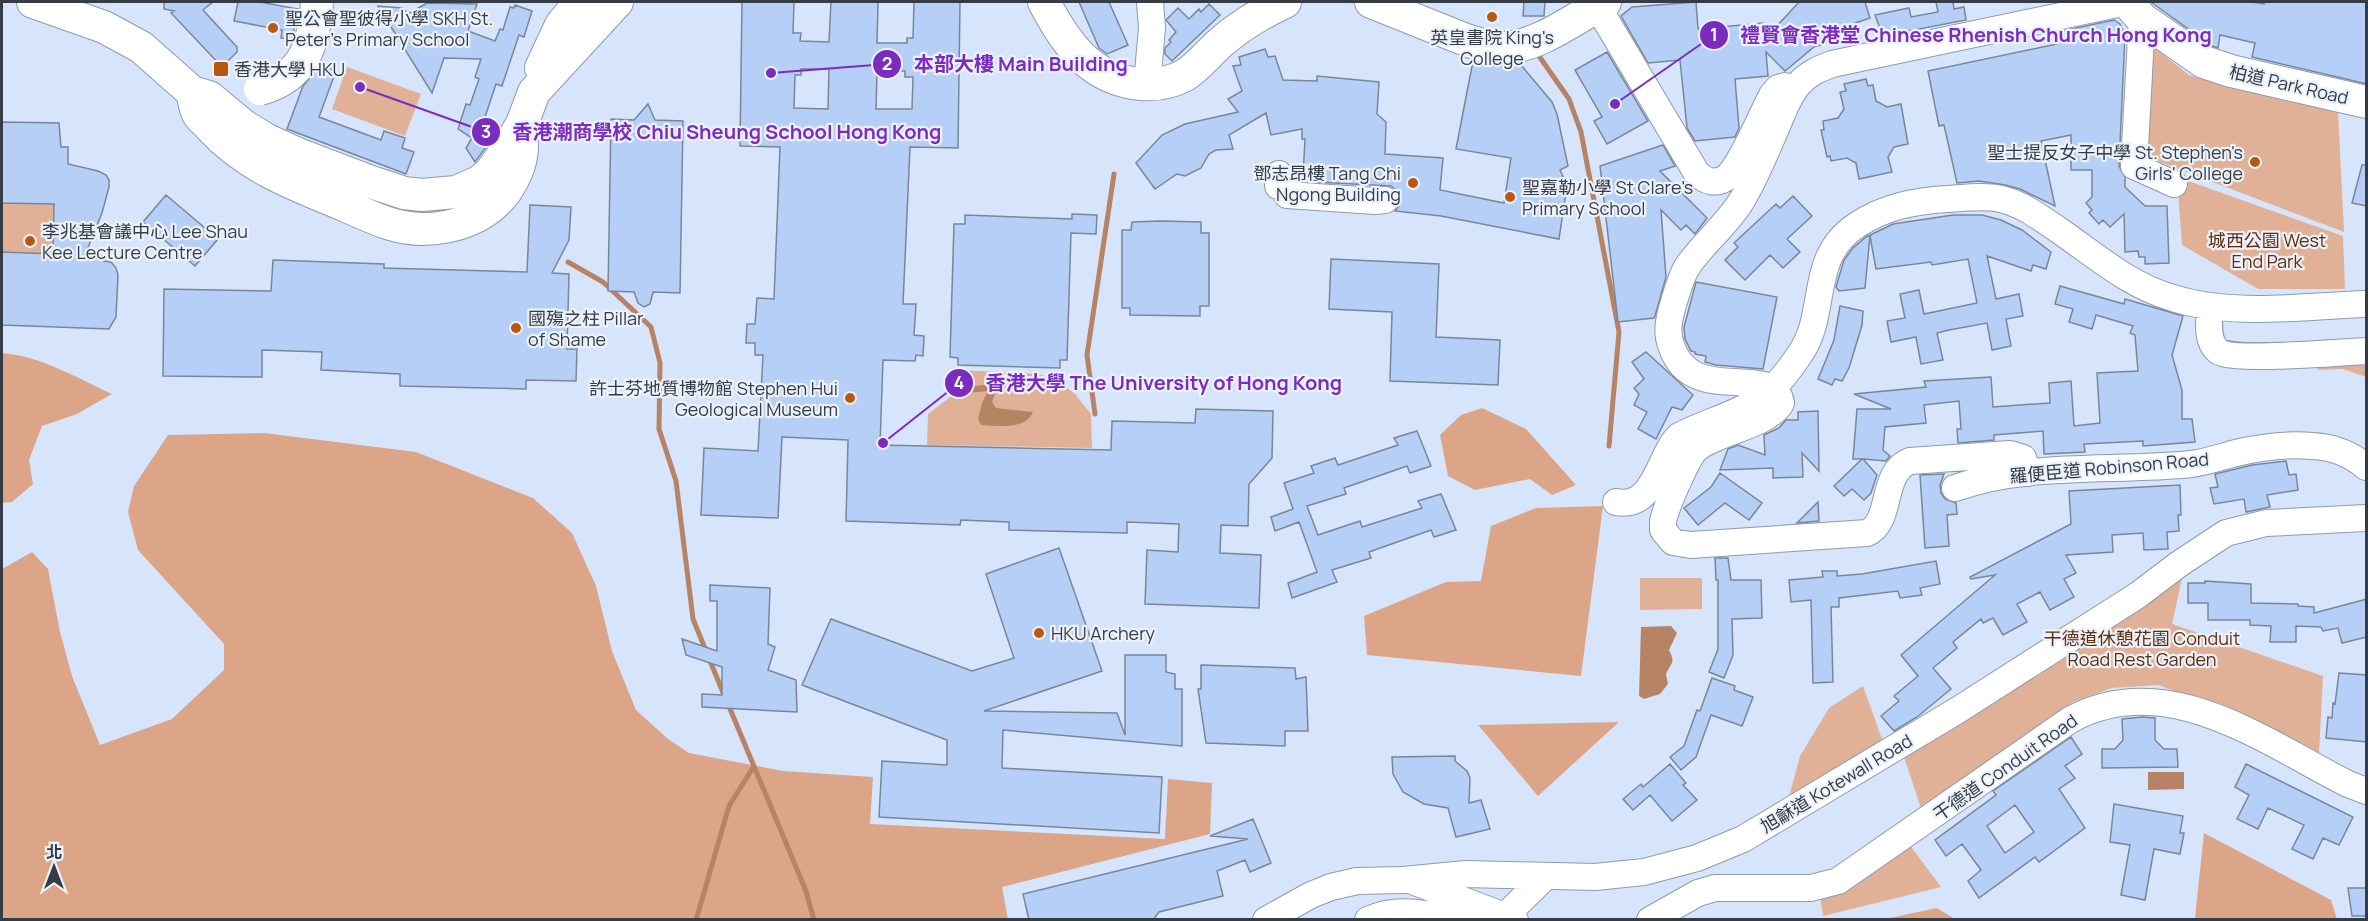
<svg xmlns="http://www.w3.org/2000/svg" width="2368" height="921" font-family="Manrope,'Noto Sans TC',sans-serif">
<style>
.green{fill:#e0b197}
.forest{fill:#dca587}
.water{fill:#b78365}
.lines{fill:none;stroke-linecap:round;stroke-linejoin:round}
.stream{stroke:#b78365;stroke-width:5}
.building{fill:#b6cff6;stroke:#79869a;stroke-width:1.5;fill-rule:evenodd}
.minor-casing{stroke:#8d9aaf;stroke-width:28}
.major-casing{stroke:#8d9aaf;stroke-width:34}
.minor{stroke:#fff;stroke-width:26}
.major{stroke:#fff;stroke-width:32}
.major-bridge-casing{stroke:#8d9aaf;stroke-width:34;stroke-linecap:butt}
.major-bridge{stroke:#fff;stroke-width:32}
.poi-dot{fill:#b85911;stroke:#ecf2fb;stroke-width:2}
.labels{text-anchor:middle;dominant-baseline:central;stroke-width:4.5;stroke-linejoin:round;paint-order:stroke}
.poi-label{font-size:18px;fill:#363c45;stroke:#ecf2fb;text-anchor:start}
.street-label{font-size:18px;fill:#363c45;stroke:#ecf2fb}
.park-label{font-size:18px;fill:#5f2d0a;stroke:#ecf2fb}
.leader{fill:none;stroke:#7b2cbf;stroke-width:2}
.callout-dot{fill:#7b2cbf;stroke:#ecf2fb;stroke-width:2}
.mark-label{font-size:18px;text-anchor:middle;font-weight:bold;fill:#fff}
.callout-label{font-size:20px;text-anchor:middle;font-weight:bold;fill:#7b2cbf;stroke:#ecf2fb;stroke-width:4.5;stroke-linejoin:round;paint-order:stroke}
</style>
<rect width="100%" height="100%" fill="#d7e5fc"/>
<!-- green -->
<path class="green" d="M2152,46L2189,75L2225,86L2338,111L2344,232L2147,157Z
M347,67L421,94L405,136L332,109Z
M2177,177L2343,236L2345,289H2258L2182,245Z
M2,203L54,204L53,254L2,252Z
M2366,361V377L2343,369L2318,370L2317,362Z
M958,370L1038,374L1057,380L1075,394L1091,414L1092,448L927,445L928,414L955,393Z
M1640,578H1702V609L1640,610Z
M2182,578L2172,624L2323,676L2319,753L2295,739L2159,685L2112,688L2073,702L1921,808L1903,754Z
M1863,686L1883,742L1789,797L1800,756L1829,708Z
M1909,844L1941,887L1823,916L1820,896Z"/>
<!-- forest -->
<path class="forest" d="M2,353C41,356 77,378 112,394L77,414L42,426L29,460L33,484L12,502L2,503Z
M1482,408L1526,429L1576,485L1552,495L1530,479L1475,490L1448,476L1440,435L1461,415Z
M264,433L416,452L533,498L572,533L596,586L612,651L636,710L668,739L689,753L783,771L873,777L870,824L1165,839L1168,779L1212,783L1210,834L1002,887L1008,919H2V569L32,552L48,569L60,632L72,676L100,745L172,719L224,670V644L138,550L128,512L134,486L168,435Z
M1603,506L1581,676L1367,655L1364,616L1446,582L1481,581L1491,526L1536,508Z
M1619,722L1538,796L1478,725Z
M2204,833L2331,900L2337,919L2195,918Z
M1937,908L1955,919H1885Z"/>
<!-- water -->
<path class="water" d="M982,385L998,386L992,402L996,408L1033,412C1026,430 998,426 981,425L978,419L982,403L988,391L968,393L966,389L968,387Z
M1671,626L1677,633L1669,650C1676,664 1671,662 1666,674L1668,684L1660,694L1644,699L1639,696L1641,627Z
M2148,772H2184V789L2148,790Z"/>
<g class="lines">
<!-- stream -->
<path class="stream" d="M1539,56L1569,99L1581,132L1619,332L1609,446
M568,262L603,282L651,327L660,363L659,429L676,481L693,619L724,695
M1095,414L1087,355L1114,174
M728,704L806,891L814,920
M696,920L729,806L754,766"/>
</g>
<!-- building -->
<path class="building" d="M164,2H213L203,10L237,47V52L222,67L171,13L174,11L164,9Z
M238,2H260L298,9L292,39L281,38L282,30L234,21Z
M742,2H794L793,33H801L800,41L829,42L831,2H878L877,43H907V38H913L914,2H960L958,148L910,147L903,304H916L914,335L924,336L923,356L916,355L915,361L883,360L880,445L1111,450L1112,421L1195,423L1196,409L1273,411L1272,458L1249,484L1248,526L1221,525L1220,553L1261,555L1259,608L1145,604L1147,550L1178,552L1179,524L1127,522V533L1009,530V522L961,520L960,525L846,521L848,440L782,437L778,518L701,515L704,448L758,451L763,355H755V343H746L747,324H755L757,298L774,299L780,147L740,146ZM801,69H829L828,109L794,108L795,75H801ZM877,71H905V77H913L912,109H876Z
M1079,2H1109L1128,45L1107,54L1099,48Z
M1524,2H1545L1544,16H1523Z
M1696,2L1698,29L1763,23L1764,40L1799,2H1865L1870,18L1832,31L1835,40L1814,47L1785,71L1766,52L1768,76L1735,79L1739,128L1735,137L1695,141L1687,128L1680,60L1648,63L1621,16L1632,7Z
M1936,2H1953L1954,9L1964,7L1966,20L1883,36L1875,15L1909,8L1911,17L1938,12Z
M2151,2H2252L2264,4L2265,2H2367V84L2252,57L2255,43L2220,35L2218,48L2212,46Z
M427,3L477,4L468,31L495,41L500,29L503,30L510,7L514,8L515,5L532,11L524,37L519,35L502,86L496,84L484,120L497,124L489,143L475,162L466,148L472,138L458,129L466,104L470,105L479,79L475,77L481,59L444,58L432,93L378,6L403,8L408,14Z
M1209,4L1220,15L1172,61L1165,54V48L1171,42L1169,40L1176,32L1166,20L1178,8L1189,19L1199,9L1201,12Z
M2114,20L2120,24L2125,35L2119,166L2125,177V187L2145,206H2167L2169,263L2145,264V257H2139L2138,251L2125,252L2124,214L2110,227L2103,220L2099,224L2089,213L2092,210L2086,203L2092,197V170H2071V135L2041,141L2055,206L2020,189L2005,185L1979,181L1957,183L1944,125L1939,126L1928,71L2057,44V32Z
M1265,49L1268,57L1275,56L1283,80L1317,81V76L1379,82L1377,114L1386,122L1385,154L1443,158L1440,190L1504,203L1511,158L1456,149L1473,61L1496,66L1521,65L1552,102L1557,114L1568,166L1560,170L1567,185L1559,239L1441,216L1395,211L1399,206L1400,198L1397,191L1391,186L1315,182V177L1303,176L1305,139H1302V129L1271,135L1266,113L1229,135L1233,149L1216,150L1209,154L1201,168L1185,176L1177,174L1155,189L1136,163L1162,135L1185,124L1238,112L1228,99L1242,91L1233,66L1241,65L1239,57Z
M1607,52L1648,121L1607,144L1594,121L1602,117L1575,70Z
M320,65L336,71L319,117L381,140L384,131L405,138L402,148L414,152L406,174L287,129L303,86Z
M1866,79L1868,86L1873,85L1876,101L1887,107L1901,104L1908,144L1894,147L1888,157L1892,172L1859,179L1856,163L1847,158L1831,161L1830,156L1827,157L1821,130H1824L1823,121L1838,118L1844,109L1840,92L1846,91L1844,84Z
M648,104L655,120L683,121L680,293L653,292L650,304L644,307L638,303L634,292L608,291L611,119L634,120Z
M2,122L59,123L61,147H68V164L98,171L106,175L109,180V187L102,213L85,255L104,256V261L111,262L116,268L118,275L116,317L109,329L2,325V252L53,254L54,204L2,203Z
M1663,145L1675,166L1660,171L1707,218L1695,234L1686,225L1681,230L1661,210L1666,277L1655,316L1654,318L1618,322L1600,166Z
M2362,165H2367V206L2352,203Z
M166,195L218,239L195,266L143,222Z
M1793,196L1812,216L1787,239L1800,252L1783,268L1770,255L1745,280L1725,260L1738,247L1734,243L1776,204L1780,208Z
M530,205L571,207L569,240L552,273L569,274L567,349H577L576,381L526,380V389L400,386V374L321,370L322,352L262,350V377L163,376L164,289L271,291L273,260L384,264V268L527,272Z
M1072,214L1097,215L1096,234L1071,233L1067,360H1060V368L958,365V358L950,357L954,224H965V215L1072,219Z
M1953,215H1982L2001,220L2022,230L2051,252L2046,269L2033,265L2031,271L1987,256L1996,299L2019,294L2023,316L2006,319L2011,346L1992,350L1987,323L1949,330L1937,333L1943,360L1921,364L1916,337L1891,342L1887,321L1905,318L1900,294L1919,290L1924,314L1977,303L1968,259L1932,265L1931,262L1876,269L1870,236L1865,288L1839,291L1836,287L1844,260L1853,248L1866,237L1893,224Z
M1160,221L1201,222V233H1209V306H1200V316L1130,315V308H1122V230H1131L1132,222Z
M1331,259L1439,264L1436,337L1500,340L1498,385L1390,381L1392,312L1329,309Z
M1696,282L1777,297L1763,369L1716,365L1705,362L1706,356L1695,354V352L1691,351L1685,339L1684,327Z
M2060,286L2124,304L2125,299L2183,316L2172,355L2182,390V419H2192L2195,442L2143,446V441L2084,444L2085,452L2044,454L2043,431L1994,435V440L1958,443L1957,429H1961L1959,401L1924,405L1926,423L1885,427L1883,450L1890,456L1886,461L1863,459L1877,475L1871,493L1864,500L1852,489L1844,496L1834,486L1862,459H1853L1857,409H1891L1854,394L1926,387L1924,381L1991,377L1993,407L2050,403L2049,383L2071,381L2074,426L2100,423L2097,373L2138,371L2135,335L2130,333L2133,326L2096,315L2092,329L2069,322L2073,309L2055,304Z
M1840,306L1863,311L1862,325L1849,368L1842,381L1835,379L1832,385L1818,379L1834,340Z
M1646,352L1693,395L1682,410L1672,407L1656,439L1638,429L1647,412L1634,405L1639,394L1634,388L1644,379L1632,362Z
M1818,411L1819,471L1802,453L1803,477L1773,478V468L1720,470L1728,449L1738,445L1765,455L1764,435L1779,428L1786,420H1798V412Z
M1417,431L1431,466L1410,473L1407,466L1344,488L1346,494L1307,506L1318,535L1360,521L1362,527L1422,508L1418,501L1441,494L1456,530L1434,537L1431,530L1369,552L1371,558L1332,570L1337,582L1292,598L1288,583L1317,572L1299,522L1275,531L1271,517L1293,509L1284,483L1314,473L1311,466L1335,458L1338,465L1398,445L1394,438Z
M2286,461L2289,475L2296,474L2298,490L2267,495L2270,507L2246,512L2244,499L2214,504L2210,488L2218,487L2215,474L2252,465Z
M1720,473L1762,503L1749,520L1725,503L1698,525L1684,508L1711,487Z
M1944,474L1940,485L1941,493L1945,499L1956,503L1957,514L1947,515L1949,546L1925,548L1920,475Z
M2180,485L2181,515H2178L2179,531L2167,532L2168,549L2144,550L2143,533L2112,535L2113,552L2066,555L2076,573L2064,579L2074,597L2050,610L2040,592L2017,604L2027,622L2003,635L1993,618L1983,623L1981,619L1953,642L1957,648L1933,668L1951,689L1917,717L1894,731L1881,716L1899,701L1894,696L1918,676L1901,655L1995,575L1971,579L1970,577L2071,524L2069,491Z
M1818,502L1819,521L1797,523Z
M1059,548L1102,671L984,711L1117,713L1125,735V655H1166V672L1175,674V689H1182V746L1003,730L1002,768L1162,777L1159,833L879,817L882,761L947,765V740L802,685L831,619L972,671L1014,658L986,574Z
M1715,558H1728L1731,580H1761L1762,618L1732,619L1733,655L1724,678L1709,672L1718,649V580H1716Z
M1936,561L1940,584L1920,588L1922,595L1900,598L1898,591L1839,598V607H1831L1833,682L1813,683L1811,600L1791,602L1789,580L1823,577L1822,571H1837V576L1862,574Z
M2205,581L2251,584V603L2298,604V606L2314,607V613L2367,599V637L2342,643L2338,628L2323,631L2321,627L2296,626V642H2270L2271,626L2250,625V620H2208V603H2188V583H2205Z
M710,585L770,588L768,644L775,647L768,670L796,680L797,712L702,707V694L722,695V667L686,655L682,639L717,651V601H710Z
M1201,665L1295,668L1296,679L1306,677L1308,731H1285V746L1206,743L1198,689H1201Z
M2339,673L2367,675V742L2326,738L2328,717L2332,718L2333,703L2335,704Z
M1712,678L1735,686L1734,690L1753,697L1742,726L1711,715L1696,757L1681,770L1670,757L1684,746L1697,710L1700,711Z
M2142,717L2155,718V740L2164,749H2177L2178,767L2102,768V749H2115L2123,740L2122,719Z
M2071,737L2082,754L2065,766L2075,778L2059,789L2085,828L2039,862L2035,857L1979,898L1968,881L1981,870L1962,844L1946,856L1935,840L1996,795L1993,791ZM2015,805L2034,832L2005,853L1987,826Z
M1455,756V761L1467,771L1470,778L1469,803L1481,800L1490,829L1456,837L1448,808L1424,804L1403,792L1393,774L1392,757Z
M1670,764L1686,783L1683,785L1697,800L1672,821L1650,795L1633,810L1623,799L1641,784L1643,787Z
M2246,764L2353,817L2339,845L2323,838L2313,859L2292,849L2304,825L2268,808L2258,829L2237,819L2249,795L2235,787Z
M2114,804L2183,816L2180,833H2184L2180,854L2154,849L2145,900L2121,895L2130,845L2110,842Z
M1253,819L1271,863L1250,872L1245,860L1217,871L1223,896L1159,912L1153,920H1029L1023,894L1248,839L1210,836Z
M2348,888H2367V916H2352Z"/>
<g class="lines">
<!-- minor casing -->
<g class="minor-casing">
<path id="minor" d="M1601,2L1605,19L1696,172C1705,182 1718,186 1729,175C1742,162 1762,114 1772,95L1778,88L1785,86
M2142,19L2134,166L2174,184
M1147,84L1152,28L1150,2
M1279,174L1278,186L1287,189V195L1375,201L1385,200
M2210,307C2209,321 2206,341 2218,351C2231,362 2343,352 2366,351
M2028,473L2023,458L2010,454L1910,461C1880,472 1893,522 1867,533L1691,545L1673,542L1663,530V521C1666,507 1687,458 1696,449C1716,432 1768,426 1781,403C1774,360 1691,409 1671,345C1666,332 1669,319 1673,305C1677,292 1680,279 1687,267C1703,243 1727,225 1742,200C1756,177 1766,151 1777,126C1783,112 1788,97 1798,85C1807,74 1819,69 1832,64L2127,2
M1955,488C2028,462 2114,472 2191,464C2208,462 2223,456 2240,452C2263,447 2289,444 2312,446C2333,447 2350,453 2366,467
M1616,502C1655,510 1659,455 1679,436C1705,422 1737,415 1761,398C1776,388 1790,369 1800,354C1829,312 1807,258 1857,225C1884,207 1914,201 1947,199C1964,198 1984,195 2001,199C2023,204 2042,219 2060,231C2096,256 2130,286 2173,298C2233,317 2304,306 2366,304
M1415,882L1515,920
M1266,920L1311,895L1331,887L1357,881L1403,880L1466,874L1595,877L1644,872L1697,858L1743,839L1958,710L2138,595L2179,564L2226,533L2266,523L2366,518
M1368,920C1396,906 1429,914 1458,920
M1494,920L1505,916L1546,876
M1650,920L1698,893L1715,888H1811L1838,881L2070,720C2166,667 2263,741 2348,784L2366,791"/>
</g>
<!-- major casing -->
<g class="major-casing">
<path id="major" d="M33,2L104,27L141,47L192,92L209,97L244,126L267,140L300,155L371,182L404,193L422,195L456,192L479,182L489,174L506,151L522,124L534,92L617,2
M1044,2C1065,43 1091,80 1141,84C1156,85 1171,83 1185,75C1198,67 1208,54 1219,44C1239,26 1261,13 1285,2
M1371,2L1466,40C1478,44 1490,48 1503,48C1538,47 1575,18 1605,2
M2127,2L2142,19L2204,62L2231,71L2366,102
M541,68L561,25L580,2
M192,92C194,99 195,109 198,114C201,119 207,123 211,128C247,167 295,185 344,205C369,216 394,229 422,229C454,229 486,218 506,191C517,174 523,160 522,140"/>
</g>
<!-- minor -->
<use href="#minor" class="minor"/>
<!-- major -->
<use href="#major" class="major"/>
<!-- major-bridge casing -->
<g class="major-bridge-casing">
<path id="major-bridge" d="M260,89C305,77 314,43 317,2"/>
</g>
<!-- major-bridge -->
<use href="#major-bridge" class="major-bridge"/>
</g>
<!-- markers -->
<g class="poi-dot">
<circle cx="1492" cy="17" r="6"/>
<circle cx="273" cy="28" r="6"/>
<rect x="213" y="61" width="16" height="16" rx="3"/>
<circle cx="2255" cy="162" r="6"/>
<circle cx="1413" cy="183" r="6"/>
<circle cx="1510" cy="197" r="6"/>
<circle cx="30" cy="241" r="6"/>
<circle cx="516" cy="328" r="6"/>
<circle cx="850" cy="398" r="6"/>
<circle cx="1039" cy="633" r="6"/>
</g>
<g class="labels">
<!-- poi labels -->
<g class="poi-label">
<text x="285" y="18">聖公會聖彼得小學 SKH St.<tspan x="285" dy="21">Peter's Primary School</tspan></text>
<text x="1492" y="37" text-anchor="middle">英皇書院 King's<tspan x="1492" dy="21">College</tspan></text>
<text x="234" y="69">香港大學 HKU</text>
<text x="2243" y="152" text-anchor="end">聖士提反女子中學 St. Stephen's<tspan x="2243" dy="21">Girls' College</tspan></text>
<text x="1401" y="173" text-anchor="end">鄧志昂樓 Tang Chi<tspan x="1401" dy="21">Ngong Building</tspan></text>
<text x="1522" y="187">聖嘉勒小學 St Clare's<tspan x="1522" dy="21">Primary School</tspan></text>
<text x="42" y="231">李兆基會議中心 Lee Shau<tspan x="42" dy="21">Kee Lecture Centre</tspan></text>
<text x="528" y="318">國殤之柱 Pillar<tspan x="528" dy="21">of Shame</tspan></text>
<text x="838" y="388" text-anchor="end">許士芬地質博物館 Stephen Hui<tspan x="838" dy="21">Geological Museum</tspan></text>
<text x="1051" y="633">HKU Archery</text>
</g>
<!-- street labels -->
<g class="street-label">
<text transform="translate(2289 84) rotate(13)">柏道 Park Road</text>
<text transform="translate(2109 467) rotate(-5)">羅便臣道 Robinson Road</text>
<text transform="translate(2005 767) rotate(-35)">干德道 Conduit Road</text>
<text transform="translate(1836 783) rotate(-31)">旭龢道 Kotewall Road</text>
</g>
<!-- park labels -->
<g class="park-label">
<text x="2267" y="240">城西公園 West<tspan x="2267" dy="21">End Park</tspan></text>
<text x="2142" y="638">干德道休憩花園 Conduit<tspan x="2142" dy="21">Road Rest Garden</tspan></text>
</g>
</g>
<!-- callouts -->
<path class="leader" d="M1615 104L1714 35M771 73L887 64M360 87L486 132M883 443L959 383"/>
<g class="callout-dot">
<circle cx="1615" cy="104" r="6"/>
<circle cx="771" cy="73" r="6"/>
<circle cx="360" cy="87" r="6"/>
<circle cx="883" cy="443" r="6"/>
<circle cx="1714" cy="35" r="15"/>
<circle cx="887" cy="64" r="15"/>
<circle cx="486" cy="132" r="15"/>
<circle cx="959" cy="383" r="15"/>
</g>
<g class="mark-label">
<text x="1714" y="41">1</text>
<text x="887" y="70">2</text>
<text x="486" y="138">3</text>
<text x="959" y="389">4</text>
</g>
<g class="callout-label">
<text x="1976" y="42">禮賢會香港堂 Chinese Rhenish Church Hong Kong</text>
<text x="1021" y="71">本部大樓 Main Building</text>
<text x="727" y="139">香港潮商學校 Chiu Sheung School Hong Kong</text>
<text x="1164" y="390">香港大學 The University of Hong Kong</text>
</g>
<!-- border -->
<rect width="2368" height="921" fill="none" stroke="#363c45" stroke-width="6"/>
<!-- north arrow -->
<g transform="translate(54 867)" stroke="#ecf2fb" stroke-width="4.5" paint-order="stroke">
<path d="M0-4.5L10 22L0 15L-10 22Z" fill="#363c45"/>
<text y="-9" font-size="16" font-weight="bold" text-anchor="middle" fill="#363c45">北</text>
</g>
</svg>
